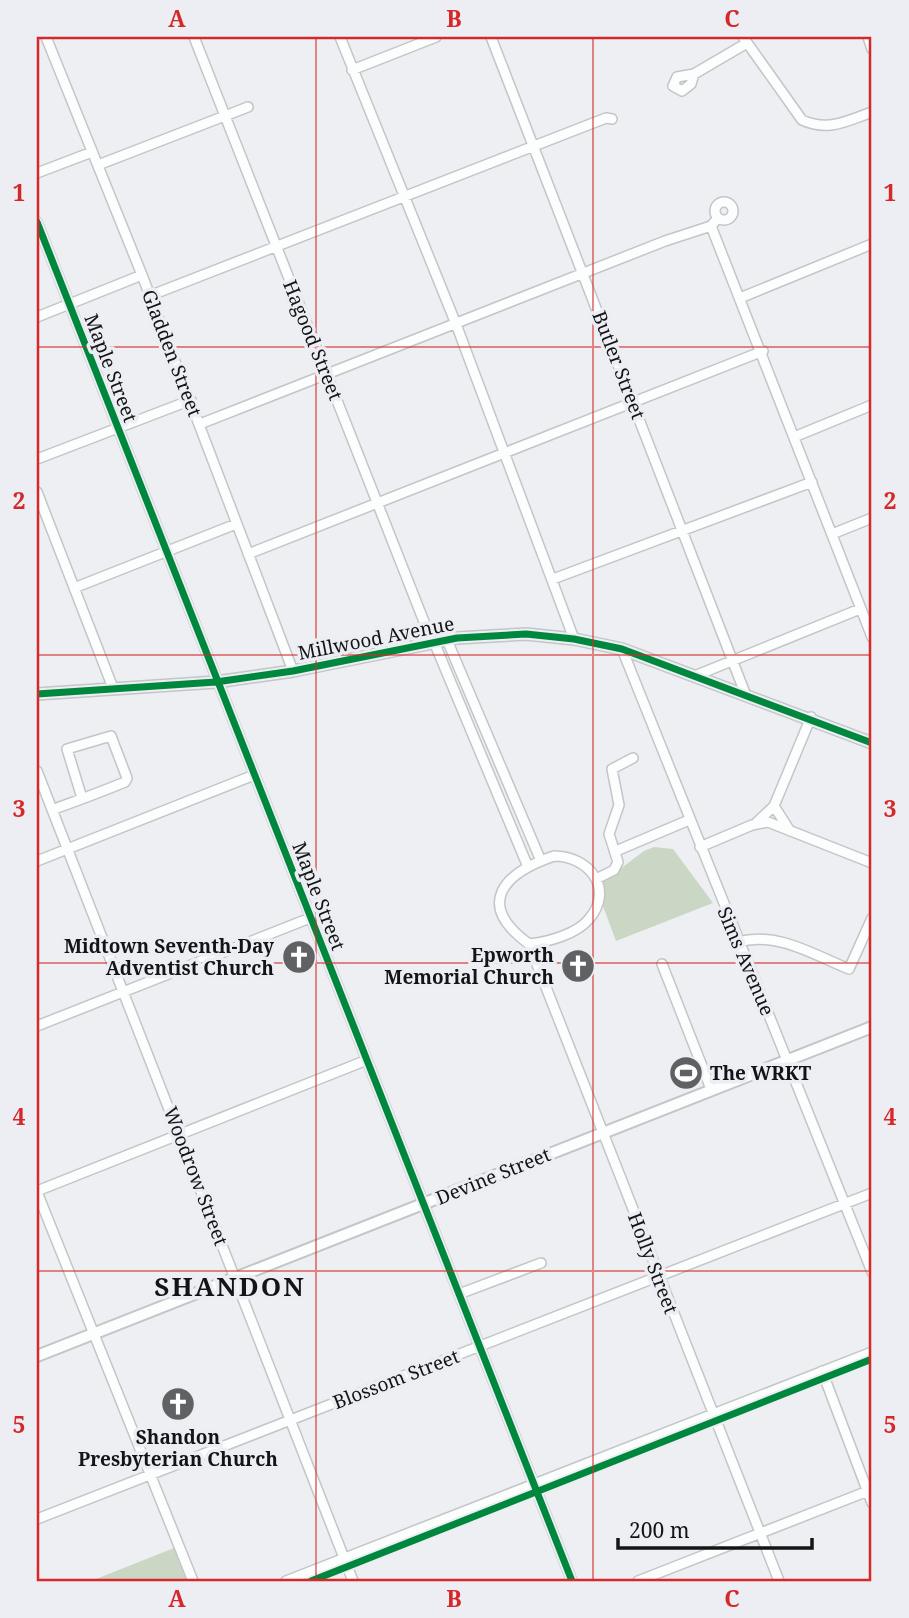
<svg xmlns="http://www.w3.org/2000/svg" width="909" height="1618" font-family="'Noto Serif',serif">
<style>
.green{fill:#cad7c5}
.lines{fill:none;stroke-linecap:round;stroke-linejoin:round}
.minor-casing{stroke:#c4c5c8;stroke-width:12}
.major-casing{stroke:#c4c5c8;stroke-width:14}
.minor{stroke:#fcfdfd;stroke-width:9}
.major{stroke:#fcfdfd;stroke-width:10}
.cycleway-casing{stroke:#eceef3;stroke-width:11}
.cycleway{stroke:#00873e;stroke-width:7}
.grid{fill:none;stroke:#d62828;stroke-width:2;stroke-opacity:0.55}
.labels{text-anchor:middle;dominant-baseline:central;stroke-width:7;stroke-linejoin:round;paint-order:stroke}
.street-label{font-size:19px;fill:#131415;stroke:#eceef3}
.poi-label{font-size:19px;font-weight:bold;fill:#131415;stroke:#eceef3;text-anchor:end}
.district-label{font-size:26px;font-weight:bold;letter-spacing:2px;fill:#131415;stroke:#eceef3}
.neatline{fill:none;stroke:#d62828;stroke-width:2.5}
.grid-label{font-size:23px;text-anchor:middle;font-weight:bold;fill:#d62828}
</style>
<rect width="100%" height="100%" fill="#edeff2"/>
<!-- green -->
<path class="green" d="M654,847L673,849L713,903L616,941L603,906L604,881L644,851Z
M174,1548L187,1581H91Z"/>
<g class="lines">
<!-- minor casing -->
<g class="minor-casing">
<path id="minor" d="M46,37L142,275L293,671
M194,37L432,642
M340,37L456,324L574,639
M491,37L745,693
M743,37L802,120C828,132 847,121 872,112
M868,37L872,49
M352,70L436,37
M694,74L691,84L682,91L673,86L677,77L694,74L747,43
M98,165L248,107
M37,173L92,152
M715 211a9 9 0 1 1 18 0a9 9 0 1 1-18 0Z
M37,222L572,1581
M711,226L872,637
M149,296L606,118L612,119
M740,298L872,244
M37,317L142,275
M200,424L665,241L711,226L718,218
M794,437L872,405
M37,459L191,400
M37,492L113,688
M832,534L872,518
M248,554L763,351
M553,579L812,482
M74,588L236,524
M447,640L541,861
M434,642L528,867
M622,649L872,1272
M697,675L860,609
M37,771L353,1581
M774,806L790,831
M52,810C76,801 101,792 125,782L127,778L111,736L67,749L82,798
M756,823L774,806L811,717
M700,847L752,825L768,822L872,863
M616,851L689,820
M554,856C589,856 615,889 589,919C577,934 548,942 529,944C474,904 504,873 554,856Z
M37,861L254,775
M596,879L614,870L618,862L609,834L619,805L612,769L633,758
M738,942C777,931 814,955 849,969L872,918
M529,944L779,1581
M662,964L711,1089
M37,1026L310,918
M37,1191L367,1060
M37,1192L193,1581
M459,1294L541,1263
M822,1371L872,1503
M37,1519L872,1193
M286,1581L872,1352
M638,1581L868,1491"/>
</g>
<!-- major casing -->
<g class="major-casing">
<path id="major" d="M37,694L216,682L293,671L457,638L526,634L574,639L622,649L872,743
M37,1356L872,1027"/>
</g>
<!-- minor -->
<use href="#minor" class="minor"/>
<!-- major -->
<use href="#major" class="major"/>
<!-- cycleway casing -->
<g class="cycleway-casing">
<path id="cycleway" d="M37,222L572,1581
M37,694L216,682L293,671L457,638L526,634L574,639L622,649L872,743
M311,1581L872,1359"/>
</g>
<!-- cycleway -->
<use href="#cycleway" class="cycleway"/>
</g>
<!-- grid -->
<path class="grid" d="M316,37V1581M593,37V1581M37,347H872M37,655H872M37,963H872M37,1271H872"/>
<!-- icons -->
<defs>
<g id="church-disc" transform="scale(1.75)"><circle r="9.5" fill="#5f6162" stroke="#eceef3"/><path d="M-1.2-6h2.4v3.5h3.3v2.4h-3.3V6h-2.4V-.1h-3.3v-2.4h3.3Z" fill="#fff"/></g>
<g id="stadium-disc" transform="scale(1.75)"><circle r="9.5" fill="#5f6162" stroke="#eceef3"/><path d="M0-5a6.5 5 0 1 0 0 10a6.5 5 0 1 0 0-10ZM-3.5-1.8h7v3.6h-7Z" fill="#fff"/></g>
</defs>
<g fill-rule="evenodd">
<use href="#church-disc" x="299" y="957"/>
<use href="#church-disc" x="578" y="966"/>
<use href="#stadium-disc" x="686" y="1073"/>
<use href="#church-disc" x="178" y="1404"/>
</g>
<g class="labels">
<!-- street labels -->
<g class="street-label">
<text transform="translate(313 340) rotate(68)">Hagood Street</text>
<text transform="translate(172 353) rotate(69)">Gladden Street</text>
<text transform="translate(619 365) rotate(69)">Butler Street</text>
<text transform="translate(111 368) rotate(69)">Maple Street</text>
<text transform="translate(376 638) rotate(-11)">Millwood Avenue</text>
<text transform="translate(319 896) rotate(69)">Maple Street</text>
<text transform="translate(746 961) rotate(67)">Sims Avenue</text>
<text transform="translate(196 1176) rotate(69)">Woodrow Street</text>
<text transform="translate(493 1176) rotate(-22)">Devine Street</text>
<text transform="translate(653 1263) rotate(69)">Holly Street</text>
<text transform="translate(396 1379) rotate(-21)">Blossom Street</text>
</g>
<!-- poi labels -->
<g class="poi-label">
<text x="274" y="946">Midtown Seventh-Day<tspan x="274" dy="22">Adventist Church</tspan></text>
<text x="554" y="955">Epworth<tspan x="554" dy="22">Memorial Church</tspan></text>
<text x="710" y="1073" text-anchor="start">The WRKT</text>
<text x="178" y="1437" text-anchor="middle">Shandon<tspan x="178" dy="22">Presbyterian Church</tspan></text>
</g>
<!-- district labels -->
<g class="district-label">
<text x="230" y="1286">SHANDON</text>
</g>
</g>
<!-- border -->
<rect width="909" height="1618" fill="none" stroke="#eceef3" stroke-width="77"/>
<!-- scale -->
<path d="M618 1538v10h194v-10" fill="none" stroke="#131415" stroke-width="3.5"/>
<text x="629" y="1538" font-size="21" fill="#131415" stroke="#eceef3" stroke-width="5" paint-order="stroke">200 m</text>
<rect x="38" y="38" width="832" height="1542" class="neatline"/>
<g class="grid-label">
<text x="177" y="27">A</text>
<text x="454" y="27">B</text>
<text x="732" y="27">C</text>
<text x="19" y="201">1</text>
<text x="890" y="201">1</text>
<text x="19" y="509">2</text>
<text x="890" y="509">2</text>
<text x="19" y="817">3</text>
<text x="890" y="817">3</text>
<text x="19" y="1125">4</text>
<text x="890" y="1125">4</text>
<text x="19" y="1433">5</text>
<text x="890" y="1433">5</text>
<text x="177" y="1607">A</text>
<text x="454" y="1607">B</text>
<text x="732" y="1607">C</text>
</g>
</svg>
